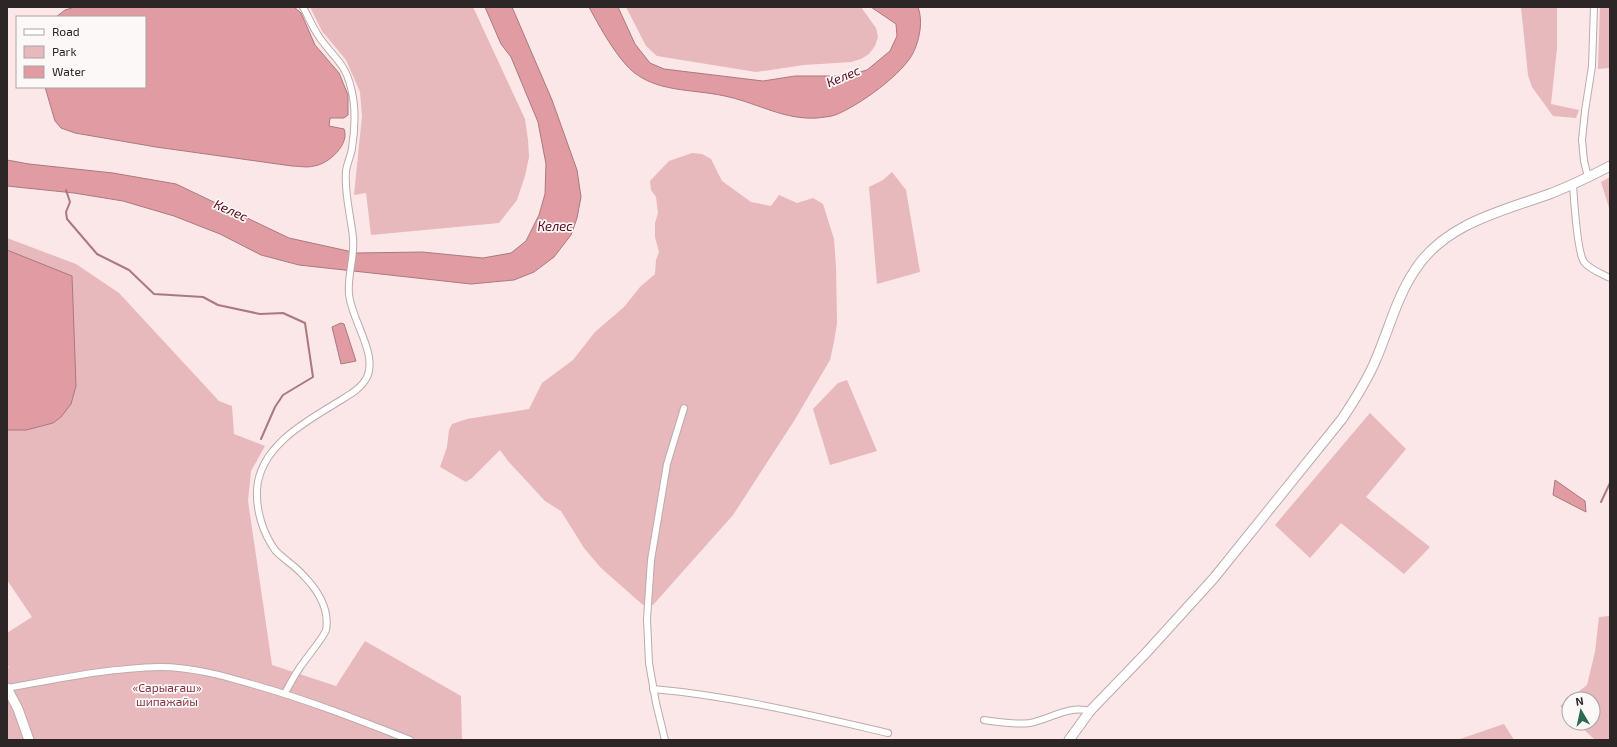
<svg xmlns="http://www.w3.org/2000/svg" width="1617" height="747" font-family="'Exo 2',sans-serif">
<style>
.green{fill:#e7b8bc}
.water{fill:#e09ca2;stroke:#aa797d}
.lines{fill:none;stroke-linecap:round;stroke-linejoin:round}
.stream{stroke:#aa797d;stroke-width:2}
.street-casing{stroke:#bdaaab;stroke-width:8}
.secondary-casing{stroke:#bdaaab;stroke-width:11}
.street{stroke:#fff;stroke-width:6}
.secondary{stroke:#fff;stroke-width:9}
.labels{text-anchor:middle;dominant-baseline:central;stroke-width:3.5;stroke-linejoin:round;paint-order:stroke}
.park-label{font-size:12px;fill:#863542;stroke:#fcf8f8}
.water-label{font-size:13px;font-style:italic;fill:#5a091f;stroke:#fcf8f8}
</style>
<rect width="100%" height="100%" fill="#fbe6e8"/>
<!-- green -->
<path class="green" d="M310,7H473L525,119L528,140L529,157L525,176L517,200L499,223L371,235L366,193L354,195L362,116L360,92L346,60L322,31Z
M626,7H861L876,28L878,37L875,46L869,54L861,59L851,62L804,65L756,72L657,56L646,46Z
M1521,7H1557V48L1551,104L1579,110L1576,118L1553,116L1532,87L1528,75Z
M1600,7H1610V68L1598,69Z
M692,153L702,154L711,159L722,181L751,202L771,206L779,195L797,203L813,198L823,204L834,239L836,267L837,323L834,342L830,360L794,421L733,515L653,605H643L601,568L584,548L561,511L545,501L508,461L500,450L472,478L466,482L440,467L447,447L449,430L452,424L467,419L529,409L542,383L573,360L595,332L624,307L640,287L655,274L656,260L659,252L655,237V223L658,213L656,197L651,190L650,181L669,161Z
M892,172L906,190L920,272L877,284L869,187L883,180Z
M1610,177V211L1601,182Z
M7,238L76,264L119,293L219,401L232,406L234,434L265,446L251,471L248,501L272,665L336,686L365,641L461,696L462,740H7V669L9,667L7,665V633L32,617L7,580Z
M847,380L877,451L830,465L813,409L838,383Z
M1370,413L1406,449L1366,497L1430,547L1404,574L1341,523L1310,558L1275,525Z
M1610,616V740H1595L1577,723H1593V699H1569V715L1560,706L1587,685L1595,652L1599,617Z
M1504,724L1514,740H1457Z"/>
<!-- water -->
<path class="water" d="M75,7H294L301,13L315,45L339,73L348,95V115L344,118H330L329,126L344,129C350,144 329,164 314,166C307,168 299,166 292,166L156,147L75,133L61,128L55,121L45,87H145V17H56L65,10Z
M485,7H512L552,100L577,170L581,197L577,218L571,235L554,257L534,272L514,280L471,284L299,265L261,255L220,234L174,216L123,201L74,193L7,186V160L29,164L113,173L176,184L289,238L357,253L422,252L483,258L511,253L526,241L539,215L545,194L546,164L538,122L511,57L501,44Z
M589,7H618L635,44L650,63L664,69L763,81L795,76H847L867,70L890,51L897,36L896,24L871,7H918C923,20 920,38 914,51C905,73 857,107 835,115C830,117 823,117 817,118C785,120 759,104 729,97C698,89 662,93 636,74C619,62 599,26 589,7Z
M7,250L72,276L76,386L71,404L61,417L53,423L26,430H7Z
M341,323L344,324L356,361L341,364L332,327Z
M1555,480L1585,501L1586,512L1553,495Z"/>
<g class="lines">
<!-- stream -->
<path class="stream" d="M66,190L70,202L66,212L67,219L97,254L129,270L154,294L203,297L218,305L260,314L283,313L305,323L313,377L283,395L275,407L261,439
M1601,502L1610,483"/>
<!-- street casing -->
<g class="street-casing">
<path id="street" d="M1588,177L1584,161L1582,140L1585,111L1592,66L1594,7
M1573,185C1574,199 1577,252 1584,262C1589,269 1602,274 1610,278
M7,688C58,679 109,668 160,667C193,667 224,676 255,685C308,700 359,720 410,740
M653,689C733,696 810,715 888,733
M285,693C290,684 295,674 301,666C306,658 324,637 326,630C330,608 317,589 302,574C294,565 283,559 275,550C263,533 256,511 257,490C259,449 301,424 333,405C345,397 360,391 367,377C378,354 351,319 349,294C347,277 355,256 353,238C351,216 344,194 346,171C347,163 351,156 352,148C355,129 356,107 351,88C345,61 331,56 318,35C312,26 308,16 303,7
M984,720C999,722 1015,725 1030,723C1051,719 1068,705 1090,711
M665,740L656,703L649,663L647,619L651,560L667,464L684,408"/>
</g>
<!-- secondary casing -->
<g class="secondary-casing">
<path id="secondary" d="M7,688L18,709L29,740
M1069,740L1090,711L1145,654L1214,578L1342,419C1354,401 1365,384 1374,364C1388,333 1396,298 1415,270C1445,223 1503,211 1552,193C1572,185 1591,176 1610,166"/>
</g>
<!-- street -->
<use href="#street" class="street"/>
<!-- secondary -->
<use href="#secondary" class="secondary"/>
</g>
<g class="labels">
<!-- park labels -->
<g class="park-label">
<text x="167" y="687">«Сарыағаш»<tspan x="167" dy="14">шипажайы</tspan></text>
</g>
<!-- water labels -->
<g class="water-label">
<text transform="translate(843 76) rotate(-23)">Келес</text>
<text transform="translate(231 210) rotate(24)">Келес</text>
<text x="555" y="226">Келес</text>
</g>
</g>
<!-- border -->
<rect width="1617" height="747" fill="none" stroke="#2d2626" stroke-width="16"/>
<!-- legend -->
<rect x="16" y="16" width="130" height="72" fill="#fcf8f8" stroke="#a9a4a4"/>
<rect x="24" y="29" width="20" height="6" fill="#ffffff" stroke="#a9a4a4"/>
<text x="52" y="36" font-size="12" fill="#2d2626">Road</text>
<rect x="24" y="46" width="20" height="12" fill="#e7b8bc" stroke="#a9a4a4"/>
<text x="52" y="56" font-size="12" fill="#2d2626">Park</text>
<rect x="24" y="66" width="20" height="12" fill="#e09ca2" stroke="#a9a4a4"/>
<text x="52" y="76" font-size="12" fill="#2d2626">Water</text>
<!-- north arrow -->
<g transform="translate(1581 711) rotate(351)"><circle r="19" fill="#fcf8f8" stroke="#a9a4a4"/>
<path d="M0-3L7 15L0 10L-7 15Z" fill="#2d6851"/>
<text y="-6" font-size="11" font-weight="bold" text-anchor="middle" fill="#2d2626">N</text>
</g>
</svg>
